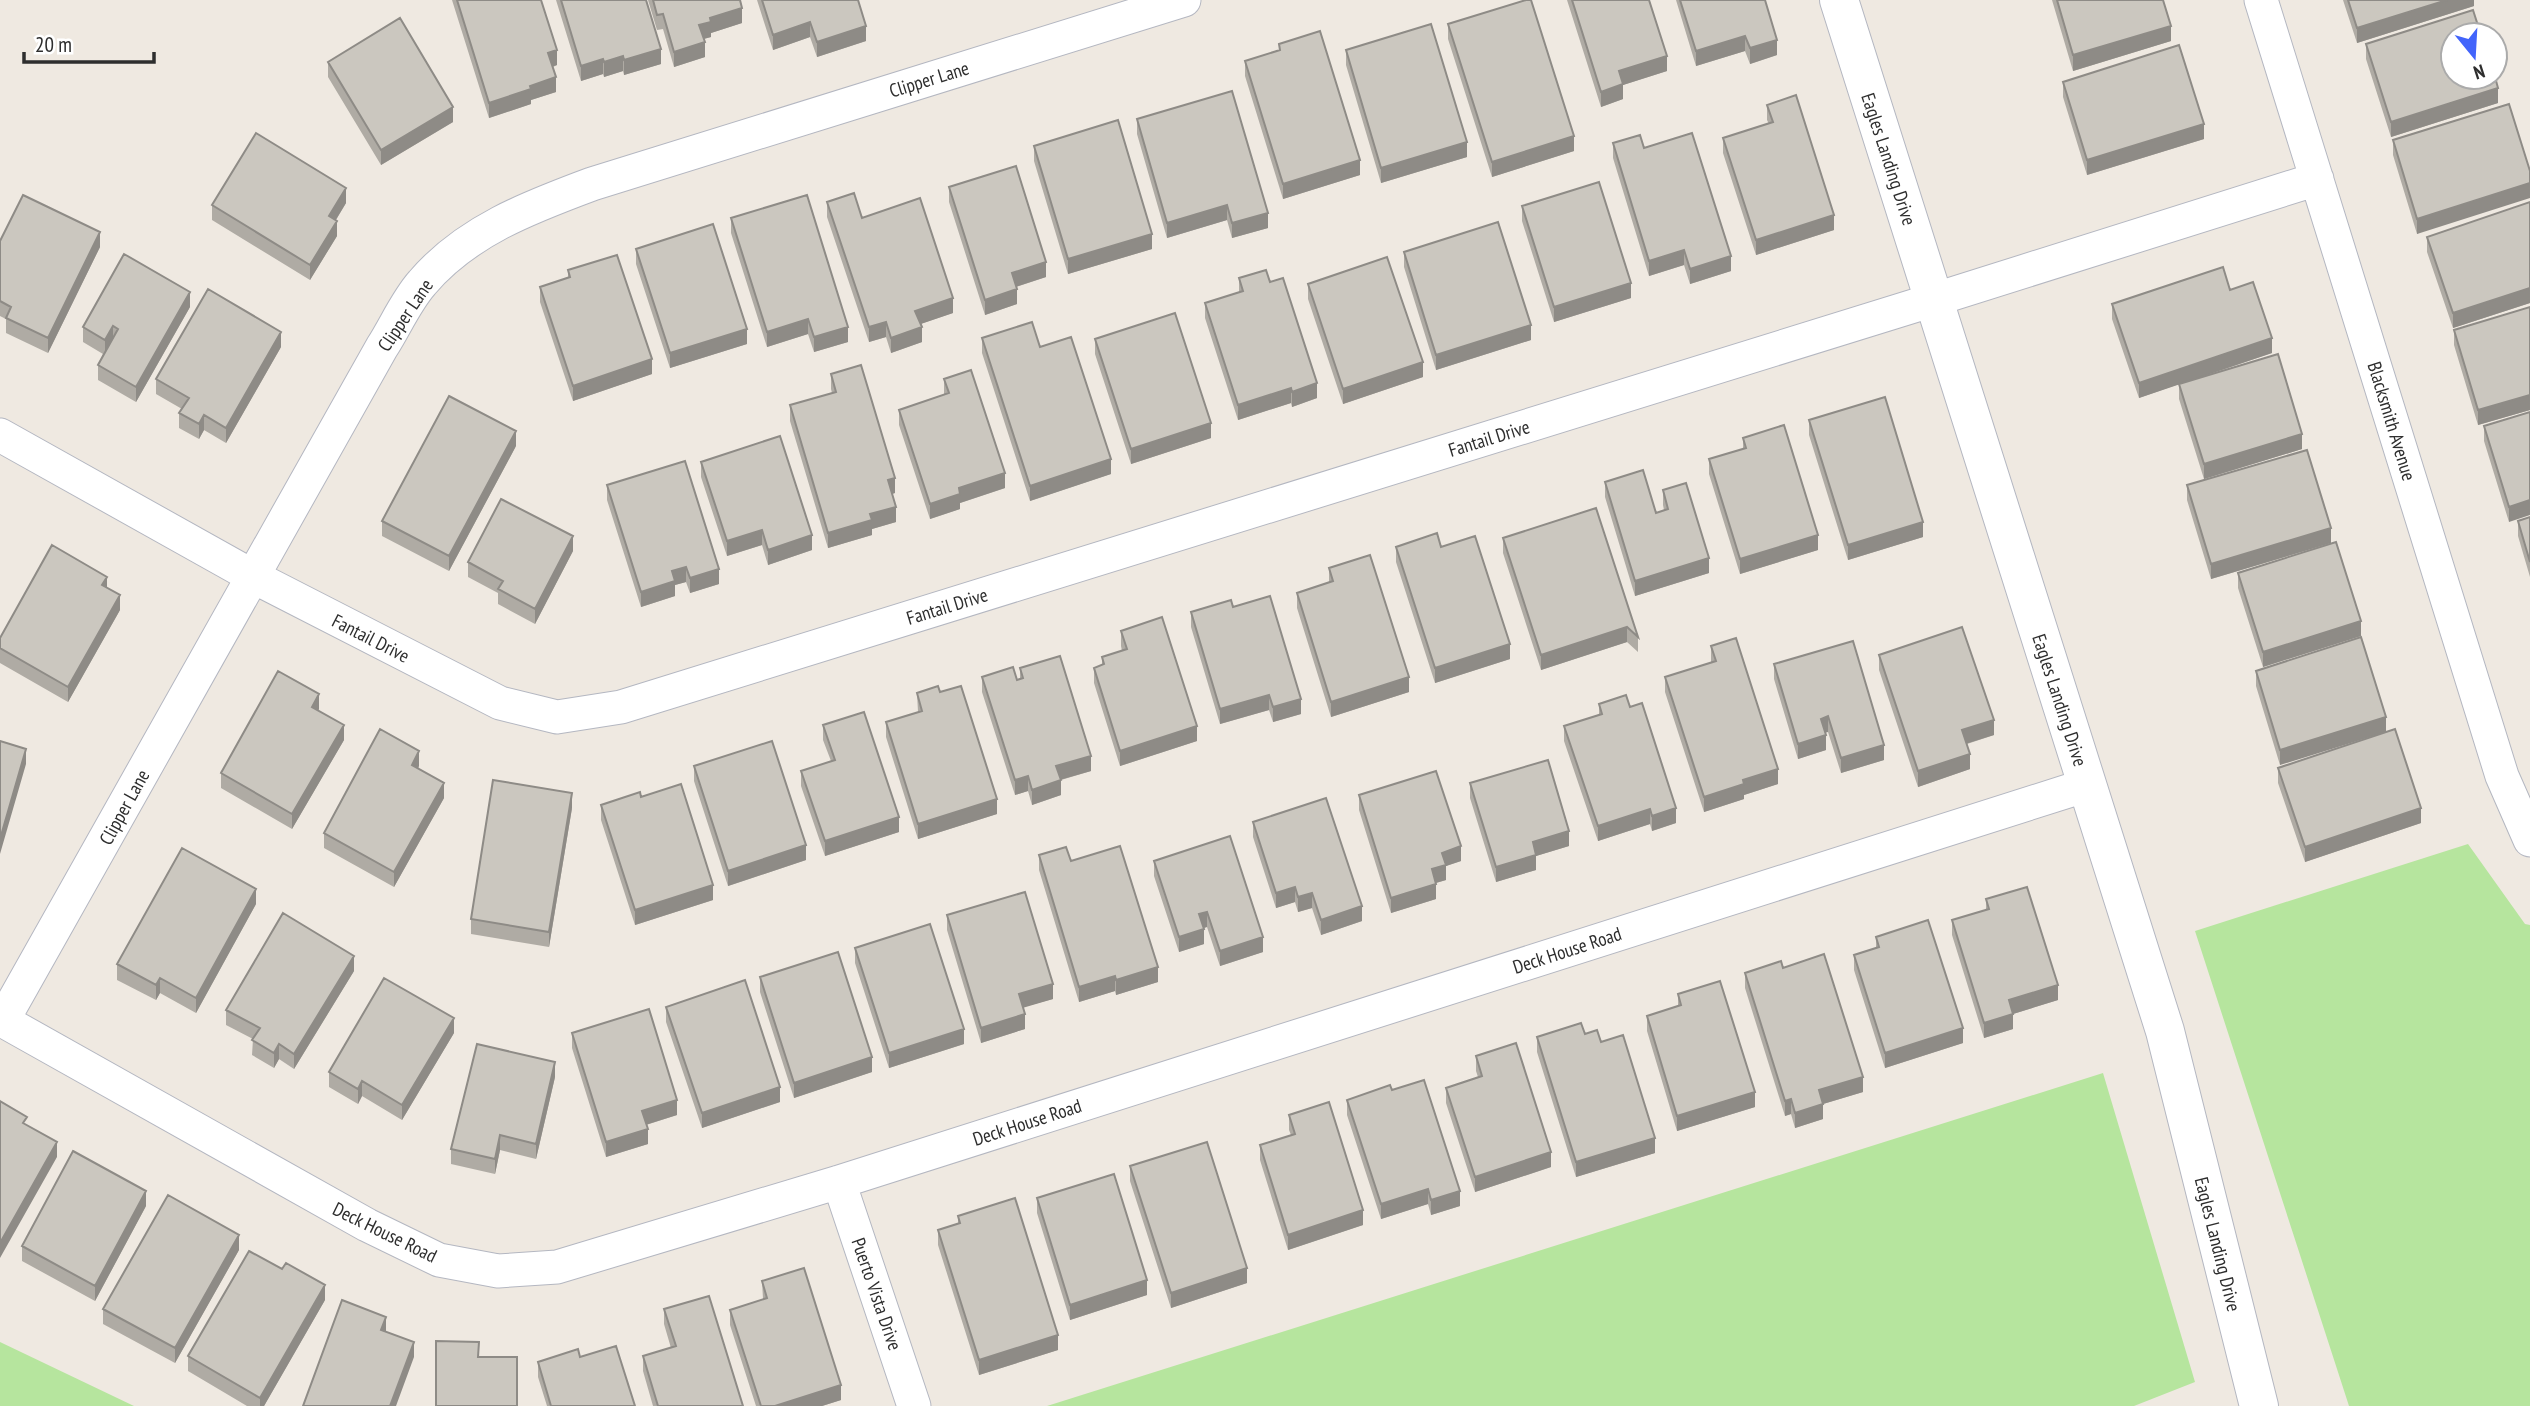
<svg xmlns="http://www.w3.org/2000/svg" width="2530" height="1406" font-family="'PT Sans Narrow',sans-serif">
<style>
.green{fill:#b6e59e}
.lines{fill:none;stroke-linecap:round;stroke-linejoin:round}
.street-casing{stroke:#b4b7c1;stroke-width:35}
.secondary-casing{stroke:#b4b7c1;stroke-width:40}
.street{stroke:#fff;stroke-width:33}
.secondary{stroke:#fff;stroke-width:38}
.wall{fill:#afaba4}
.shaded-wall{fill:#8e8b86}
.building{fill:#cbc7bf;stroke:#8e8b86;stroke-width:2}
.labels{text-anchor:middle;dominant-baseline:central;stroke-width:5;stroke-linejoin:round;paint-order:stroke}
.street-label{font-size:19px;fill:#2e2e2e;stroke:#fff}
</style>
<rect width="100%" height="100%" fill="#efe9e1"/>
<!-- green -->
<path class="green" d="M2468,844L2525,924L2530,925V1406H2349L2195,931Z
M2103,1073L2195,1382L2134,1406H1047Z
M0,1342L134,1406H0Z"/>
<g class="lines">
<!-- street casing -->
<g class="street-casing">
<path id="street" d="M2261,0L2502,776L2530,840
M0,435L254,577L500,703L557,717L621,707L1933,300L2317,179
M0,1019L367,1225L439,1260L498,1271L557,1267L839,1182L2087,785
M3,1020L382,347C395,327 406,301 422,283C466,231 530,207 592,184L1184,0
M839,1182L914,1406"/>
</g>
<!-- secondary casing -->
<g class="secondary-casing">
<path id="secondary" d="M1839,0L2165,1031L2259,1406"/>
</g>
<!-- street -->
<use href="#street" class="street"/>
<!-- secondary -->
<use href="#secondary" class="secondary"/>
</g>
<!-- wall -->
<path class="wall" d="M452,0H541L557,65L553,67L556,92L531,100V104L489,118Z
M556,0H646L661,64L624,75L623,71L604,77L603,74L581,81Z
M648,0H740L742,23L711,33V37L704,39L705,57L674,67L663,29L657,30Z
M757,0H858L866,41L817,57L810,37L773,50Z
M1567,0H1649L1667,71L1623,85V99L1601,107Z
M1676,0H1765L1777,55L1750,64L1745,51L1696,66Z
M2052,0H2163L2171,41L2073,71Z
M2343,0H2474V6L2357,43Z
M1448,24L1574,151L1492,177L1448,39Z
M1279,44L1360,175L1283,199L1245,76V61L1279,50Z
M2366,44L2498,103L2391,137L2366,59Z
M1346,50L1467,157L1381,183L1346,65Z
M328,62L453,122L381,165L328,77Z
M2063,82L2204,139L2087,175L2063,97Z
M1767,105L1834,230L1756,255L1723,153V138L1769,124L1767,120Z
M1137,119L1268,228L1232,238L1227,220L1167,238L1137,134Z
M2393,140L2530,171L2417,234L2393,155Z
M1613,143L1644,148L1731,271L1690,284L1684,265L1649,276L1613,158Z
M1034,146L1152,249L1068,274L1034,161Z
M949,187L1046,277L1016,287L1017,304L985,315L949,202Z
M827,202L862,218L953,313L920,324L922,342L891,353L886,337L869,342L827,217Z
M2530,202V303L2453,328L2427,252V237Z
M346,203L336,220L337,236L310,280L212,220V205Z
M1522,206L1631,298L1554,322L1522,221Z
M731,218L848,342L814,352L808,334L767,347L731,233Z
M0,241L100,247L48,353L6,333V319L0,316Z
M636,249L747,344L670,368L636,264Z
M1404,252L1531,340L1436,370L1404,267Z
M568,270L652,374L573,401L540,302V287L568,278Z
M1239,278L1270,282L1317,398L1292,407L1291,403L1238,420L1205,318V303L1239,292Z
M1308,284L1423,377L1343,404L1308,299Z
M2230,290L2272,353L2189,381L2302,449L2204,479L2179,399V384L2139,398L2112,319V304Z
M190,307L136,402L98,380V365L103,354L83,342V327Z
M2530,307V410L2478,425L2454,345V330Z
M982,338L1040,347L1111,474L1030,501L982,353Z
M1095,339L1211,438L1131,464L1095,354Z
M281,347L226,443L204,430L199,439L179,428V413L182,409L156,394V379Z
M831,374L895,493L892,494L896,522L872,529V535L828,548L790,421V405L832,393L831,389Z
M944,379L1005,488L960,503V509L930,519L899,425V410L944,395Z
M2530,412L2509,522L2484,441V426Z
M1809,420L1923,537L1848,560L1809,435Z
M1743,438L1818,550L1740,574L1709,474V459L1743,449Z
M516,446L449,571L382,536V521Z
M701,462L812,550L768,565L762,545L727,556L701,477Z
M1605,482L1656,513L1664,510L1663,505V490L1709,573L1635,596L1605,497Z
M607,485L719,584L690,593L686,582L675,585V596L641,607L607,500Z
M2187,485L2331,543L2211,579L2187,500Z
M1596,508L1638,637V652L1627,642L1541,670L1503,553V538Z
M2530,517V577L2518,536V521Z
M1396,547H1441L1510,659L1435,683L1396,562Z
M573,551L535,624L498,604V593L468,577V562Z
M1329,568L1409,692L1331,717L1297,608V593L1329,583Z
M2238,573L2361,636L2263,667L2238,588Z
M1233,607L1301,714L1273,722L1269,710L1220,724L1191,627V612Z
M120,610L68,702L0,663V638Z
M1121,631L1197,741L1120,766L1094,683V668L1102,665V657L1122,651L1121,646Z
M2361,637L2280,765L2256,686V671Z
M1711,646L1778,784L1744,795V799L1704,812L1665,692V677L1711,663Z
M1879,655L1994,735L1967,744L1970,769L1918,787L1879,670Z
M1774,664L1884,760L1841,773L1828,732H1825L1826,750L1798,759L1774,679Z
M1020,668L1091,771L1061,780V795L1032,805L1028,791L1015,795L982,692V677L1017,680H1020Z
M940,692L997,814L918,839L886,737V722L918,712L917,693Z
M1599,704L1630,707L1676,823L1652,831L1650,824L1598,841L1564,741V726L1599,715Z
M319,709L318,711L344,740L292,829L221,788V773Z
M823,725L899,832L825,856L801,786V771L831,761L823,740Z
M419,766L418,769L444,798L394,887L324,848V833Z
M694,766L806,860L728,886L694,781Z
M2278,768L2421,823L2305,862L2278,783Z
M1470,783L1569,846L1536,856V870L1496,882L1470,798Z
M1359,795L1461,861L1446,866V880L1436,883V899L1391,913L1359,810Z
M641,797L713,900L635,925L601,820V805Z
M572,808L549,947L471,934V919Z
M1253,822L1362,921L1321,935L1312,908L1298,912L1295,902L1276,908L1253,837Z
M1039,855L1071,861L1158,982L1116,995L1115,991L1079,1002L1039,870Z
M1154,861L1263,952L1220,966L1207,927L1204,928V944L1179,952L1154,876Z
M1986,899L2058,1000L2013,1014V1029L1984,1038L1952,935V920L1986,910Z
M256,904L196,1013L160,993L156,1000L117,980V964Z
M947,915L1053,999L1023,1007L1025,1029L981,1043L947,930Z
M1876,937L1963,1043L1885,1068L1854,970V955L1876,948Z
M855,948L964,1044L889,1068L855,963Z
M1783,968L1863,1092L1823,1104V1119L1795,1128L1791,1114L1785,1116L1745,988V973Z
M354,971L294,1069L279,1059L274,1068L252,1055L253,1039L226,1025V1010Z
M760,977L872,1072L794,1098L760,992Z
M1678,994L1755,1107L1677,1131L1647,1031V1016L1678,1006Z
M666,1007L780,1102L702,1128L666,1022Z
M454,1033L402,1120L362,1096L358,1104L329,1087V1072Z
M572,1033L677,1115L646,1125L648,1144L606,1157L572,1048Z
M1585,1034L1601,1042L1655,1153L1576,1177L1537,1052V1037Z
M1476,1056L1551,1167L1475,1192L1446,1103V1088L1478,1077L1476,1071Z
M555,1077L536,1159L500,1150L495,1174L451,1164V1149Z
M1392,1090L1460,1206L1431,1215L1428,1204L1381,1219L1347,1115V1100Z
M1289,1115L1363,1225L1288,1250L1260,1160V1145L1291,1135L1289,1130Z
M1130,1166L1247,1283L1171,1308L1130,1181Z
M1037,1198L1147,1295L1070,1320L1037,1213Z
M146,1206L95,1301L22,1261V1246Z
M958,1216L1058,1350L979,1375L938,1245V1230L958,1224Z
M239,1250L175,1363L103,1324V1309Z
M762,1281L841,1400L822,1406H756L730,1325V1310L763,1299Z
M325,1300L264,1406H247L188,1371V1356Z
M664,1309L743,1406H653L643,1371V1356L671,1348L664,1324Z
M580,1357L635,1406H547L538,1377V1362Z"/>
<!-- shaded-wall -->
<path class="shaded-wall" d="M2447,0H2474V6L2357,43V28Z
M742,8V23L711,33V37L699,40V25L710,18Z
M810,22V37L773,50V35Z
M866,26V41L817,57V42Z
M2171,26V41L2073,71V55Z
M1745,36V51L1696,66V51Z
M1777,40V55L1750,64V48Z
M705,42V57L674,67V52Z
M661,49V64L624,75V60Z
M557,50V65L548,68V53Z
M623,56V71L604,77V62Z
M1667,56V71L1623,85V99L1601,107V92L1619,71Z
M603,59V74L581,81V66Z
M556,77V92L531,100V104L489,118V103L530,86Z
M2498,88V103L2391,137V122Z
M453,107V122L381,165V150Z
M2204,124V139L2087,175V160Z
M1574,136V151L1492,177V162Z
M1467,142V157L1381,183V168Z
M1360,160V175L1283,199V184Z
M2530,183V198L2417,234V219Z
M346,188V203L329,231V216Z
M1227,205V220L1167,238V223Z
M1268,213V228L1232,238V223Z
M1834,215V230L1756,255V240Z
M337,221V236L310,280V265Z
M100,232V247L48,353V338Z
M1152,234V249L1068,274V259Z
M1684,250V265L1649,276V261Z
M1731,256V271L1690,284V269Z
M1046,262V277L1012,288V273Z
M1631,283V298L1554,322V307Z
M2530,288V303L2453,328V313Z
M1017,289V304L985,315V300Z
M190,292V307L136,402V387Z
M953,298V313L915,326V311Z
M808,319V334L767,347V332Z
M886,322V337L869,342V327Z
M1531,325V340L1436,370V355Z
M113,326V341L105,355V340Z
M848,327V342L814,352V337Z
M922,327V342L891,353V338Z
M747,329V344L670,368V353Z
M281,332V347L226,443V428Z
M2272,338V353L2139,398V383Z
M652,359V374L573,401V386Z
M1423,362V377L1343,404V389Z
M1317,383V398L1292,407V392Z
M1291,388V403L1238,420V405Z
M2530,395V410L2478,425V410Z
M204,415V430L199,439V424Z
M1211,423V438L1131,464V449Z
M516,431V446L449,571V556Z
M2302,434V449L2204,479V464Z
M1111,459V474L1030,501V486Z
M1005,473V488L960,503V509L930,519V504L959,488Z
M895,478V493L888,495V480Z
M2530,500V515L2509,522V507Z
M896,507V522L872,529V535L828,548V533L870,514Z
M1923,522V537L1848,560V545Z
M2331,528V543L2211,579V564Z
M762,530V545L727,556V541Z
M812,535V550L768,565V550Z
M1818,535V550L1740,574V559Z
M573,536V551L535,624V609Z
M1709,558V573L1635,596V581Z
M686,567V582L675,585V596L641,607V592L672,571Z
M719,569V584L690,593V578Z
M107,577V592L102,585Z
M120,595V610L68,702V687Z
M2361,621V636L2263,667V652Z
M1627,627V642L1541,670V655Z
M1510,644V659L1435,683V668Z
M1409,677V692L1331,717V702Z
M319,694V709L312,722V707Z
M1269,695V710L1220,724V709Z
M1301,699V714L1273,722V707Z
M1828,716V732L1821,734V719Z
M2386,717V732L2280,765V750Z
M1994,720V735L1962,745V730Z
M344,725V740L292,829V814Z
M1197,726V741L1120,766V751Z
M1826,735V750L1798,759V744Z
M1884,745V760L1841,773V758Z
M26,749V764L0,854V839Z
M419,751V766L412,780V765Z
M1970,754V769L1918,787V771Z
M1091,756V771L1056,781V766Z
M1778,769V784L1744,795V799L1704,812V797L1743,780Z
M1028,776V791L1015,795V780Z
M1061,780V795L1032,805V790Z
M444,783V798L394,887V872Z
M572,793V808L549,947V932Z
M997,799V814L918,839V824Z
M1676,808V823L1652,831V816Z
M2421,808V823L2305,862V847Z
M1650,809V824L1598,841V826Z
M899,817V832L825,856V841Z
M1569,831V846L1536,856V870L1496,882V867L1533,842Z
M806,845V860L728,886V871Z
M1461,846V861L1446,866V880L1432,884V869L1442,853Z
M1436,884V899L1391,913V898Z
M713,885V900L635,925V910Z
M1295,887V902L1276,908V893Z
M256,889V904L196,1013V998Z
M1312,893V908L1298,912V897Z
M1362,906V921L1321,935V920Z
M1207,912V927L1199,929V914Z
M1204,929V944L1179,952V937Z
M1263,937V952L1220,966V951Z
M354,956V971L294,1069V1054Z
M1158,967V982L1116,995V980Z
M1115,976V991L1079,1002V987Z
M160,978V993L156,1000V985Z
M1053,984V999L1019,1009V994Z
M2058,985V1000L2013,1014V1029L1984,1038V1023L2009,1000Z
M1025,1014V1029L981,1043V1028Z
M454,1018V1033L402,1120V1105Z
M1963,1028V1043L1885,1068V1053Z
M964,1029V1044L889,1068V1053Z
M279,1044V1059L274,1068V1053Z
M872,1057V1072L794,1098V1083Z
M555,1062V1077L536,1159V1144Z
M1863,1077V1092L1823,1104V1119L1795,1128V1113L1819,1090Z
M362,1081V1096L358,1104V1089Z
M780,1087V1102L702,1128V1113Z
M1755,1092V1107L1677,1131V1116Z
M1791,1099V1114L1785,1116V1101Z
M677,1100V1115L642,1126V1111Z
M648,1129V1144L606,1157V1142Z
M500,1135V1150L495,1174V1159Z
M1655,1138V1153L1576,1177V1162Z
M57,1142V1157L0,1258V1243Z
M1551,1152V1167L1475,1192V1177Z
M1428,1189V1204L1381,1219V1204Z
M146,1191V1206L95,1301V1286Z
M1460,1191V1206L1431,1215V1200Z
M1363,1210V1225L1288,1250V1235Z
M239,1235V1250L175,1363V1348Z
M1247,1268V1283L1171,1308V1293Z
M1147,1280V1295L1070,1320V1305Z
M325,1285V1300L264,1406H260V1398Z
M386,1317V1332L381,1330Z
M1058,1335V1350L979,1375V1360Z
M414,1342V1357L396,1406H390Z
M841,1385V1400L822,1406H775Z"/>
<!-- building -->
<path class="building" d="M457,0H541L557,50L548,53L556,77L530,86L531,89L489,103Z
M561,0H646L661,49L624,60L623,56L604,62L603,59L581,66Z
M653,0H740L742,8L710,18L711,22L699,25L705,42L674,52L663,14L657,15Z
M762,0H858L866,26L817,42L810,22L773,35Z
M1526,0H1531L1574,136L1492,162L1448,24Z
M1572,0H1649L1667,56L1619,71L1623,84L1601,92Z
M1680,0H1765L1777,40L1750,48L1745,36L1696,51Z
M2057,0H2163L2171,26L2073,55Z
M2348,0H2447L2357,28Z
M2473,10L2481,35H2453V77H2495L2498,88L2391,122L2366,44Z
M400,18L453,107L381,150L328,62Z
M1431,24L1467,142L1381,168L1346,50Z
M1320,31L1360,160L1283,184L1245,61L1280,50L1279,44Z
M2179,45L2204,124L2087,160L2063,82Z
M1232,91L1268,213L1232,223L1227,205L1167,223L1137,119Z
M1796,95L1834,215L1756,240L1723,138L1773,122L1767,105Z
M2509,104L2530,171V183L2417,219L2393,140Z
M1118,120L1152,234L1068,259L1034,146Z
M256,133L346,188L329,216L337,221L310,265L212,205Z
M1692,133L1731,256L1690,269L1684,250L1649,261L1613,143L1640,135L1644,148Z
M1016,166L1046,262L1012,273L1017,289L985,300L949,187Z
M1599,182L1631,283L1554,307L1522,206Z
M854,193L862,218L920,198L953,298L915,311L922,327L891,338L886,322L869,327L827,202Z
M23,195L100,232L48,338L6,318L11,307L0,301V241Z
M807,195L848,327L814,337L808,319L767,332L731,218Z
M2530,202V288L2453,313L2427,237Z
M1498,222L1531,325L1436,355L1404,252Z
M713,224L747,329L670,353L636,249Z
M124,254L190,292L136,387L98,365L118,329L113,326L105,340L83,327Z
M617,255L652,359L573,386L540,287L570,277L568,270Z
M1387,257L1423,362L1343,389L1308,284Z
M2223,267L2230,290L2253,282L2272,338L2139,383L2112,304Z
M1266,270L1270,282L1283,278L1317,383L1292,392L1291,388L1238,405L1205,303L1243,291L1239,278Z
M208,289L281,332L226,428L204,415L199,424L179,413L189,398L156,379Z
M2530,307V395L2478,410L2454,330Z
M1175,313L1211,423L1131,449L1095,339Z
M1032,322L1040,347L1071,337L1111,459L1030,486L982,338Z
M2278,354L2302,434L2204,464L2179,384Z
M861,365L895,478L888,480L896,507L870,514L872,520L828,533L790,405L836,392L831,374Z
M971,370L1005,473L959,488L960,494L930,504L899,410L949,393L944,379Z
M449,396L516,431L449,556L382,521Z
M1885,397L1923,522L1848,545L1809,420Z
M2530,412V500L2509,507L2484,426Z
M1784,425L1818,535L1740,559L1709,459L1746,448L1743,438Z
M780,436L812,535L768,550L762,530L727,541L701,462Z
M2307,450L2331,528L2211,564L2187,485Z
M685,461L719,569L690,578L686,567L672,571L675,581L641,592L607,485Z
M1643,470L1656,513L1668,509L1663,490L1686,483L1709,558L1635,581L1605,482Z
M501,499L573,536L535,609L498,589L503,581L468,562Z
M1596,508L1638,637L1627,627L1541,655L1503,538Z
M2530,517V562L2518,521Z
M1437,533L1441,547L1475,536L1510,644L1435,668L1396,547Z
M2336,542L2361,621L2263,652L2238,573Z
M52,545L107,577L102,585L120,595L68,687L0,648V638Z
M1370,555L1409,677L1331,702L1297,593L1333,581L1329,568Z
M1270,596L1301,699L1273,707L1269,695L1220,709L1191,612L1231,600L1233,607Z
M1162,617L1197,726L1120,751L1094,668L1104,664L1102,657L1127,649L1121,631Z
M1962,627L1994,720L1962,730L1970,754L1918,771L1879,655Z
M2361,637L2386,717L2280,750L2256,671Z
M1736,638L1778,769L1743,780L1744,784L1704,797L1665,677L1716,661L1711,646Z
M1853,641L1884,745L1841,758L1828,716L1821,719L1826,735L1798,744L1774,664Z
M1060,656L1091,756L1056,766L1061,780L1032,790L1028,776L1015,780L982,677L1013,667L1017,680L1023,678L1020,668Z
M278,671L319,694L312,707L344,725L292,814L221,773Z
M938,686L940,692L961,686L997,799L918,824L886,722L922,711L917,693Z
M1626,695L1630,707L1642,703L1676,808L1652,816L1650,809L1598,826L1564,726L1602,714L1599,704Z
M864,712L899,817L825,841L801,771L835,760L823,725Z
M380,729L419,751L412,765L444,783L394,872L324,833Z
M2395,729L2421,808L2305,847L2278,768Z
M0,741L26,749L0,839Z
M772,741L806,845L728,871L694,766Z
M1548,760L1569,831L1533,842L1536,855L1496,867L1470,783Z
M1436,771L1461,846L1442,853L1446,865L1432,869L1436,884L1391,898L1359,795Z
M493,780L572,793L549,932L471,919Z
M681,784L713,885L635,910L601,805L640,792L641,797Z
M1326,798L1362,906L1321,920L1312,893L1298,897L1295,887L1276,893L1253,822Z
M1230,836L1263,937L1220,951L1207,912L1199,914L1204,929L1179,937L1154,861Z
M1120,846L1158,967L1116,980L1115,976L1079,987L1039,855L1066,847L1071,861Z
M182,848L256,889L196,998L160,978L156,985L117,964Z
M2027,887L2058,985L2009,1000L2013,1014L1984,1023L1952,920L1989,909L1986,899Z
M1025,892L1053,984L1019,994L1025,1014L981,1028L947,915Z
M283,913L354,956L294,1054L279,1044L274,1053L252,1040L260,1028L226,1010Z
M1928,920L1963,1028L1885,1053L1854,955L1879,947L1876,937Z
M930,924L964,1029L889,1053L855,948Z
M838,952L872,1057L794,1083L760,977Z
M1824,954L1863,1077L1819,1090L1823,1104L1795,1113L1791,1099L1785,1101L1745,973L1781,961L1783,968Z
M384,978L454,1018L402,1105L362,1081L358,1089L329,1072Z
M745,980L780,1087L702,1113L666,1007Z
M1720,981L1755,1092L1677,1116L1647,1016L1681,1005L1678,994Z
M649,1009L677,1100L642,1111L648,1129L606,1142L572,1033Z
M1581,1023L1585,1034L1597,1030L1601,1042L1623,1035L1655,1138L1576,1162L1537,1037Z
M1516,1043L1551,1152L1475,1177L1446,1088L1482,1076L1476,1056Z
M477,1044L555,1062L536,1144L500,1135L495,1159L451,1149Z
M1424,1080L1460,1191L1431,1200L1428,1189L1381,1204L1347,1100L1390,1085L1392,1090Z
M0,1101L27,1117L23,1123L57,1142L0,1243Z
M1329,1102L1363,1210L1288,1235L1260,1145L1295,1134L1289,1115Z
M1207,1142L1247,1268L1171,1293L1130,1166Z
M73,1151L146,1191L95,1286L22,1246Z
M1114,1174L1147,1280L1070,1305L1037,1198Z
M168,1195L239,1235L175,1348L103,1309Z
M1015,1198L1058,1335L979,1360L938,1230L960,1223L958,1216Z
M249,1251L282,1269L286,1263L325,1285L260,1398L188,1356Z
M804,1268L841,1385L775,1406H761L730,1310L767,1298L762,1281Z
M709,1296L743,1406H658L643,1356L676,1346L664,1309Z
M342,1300L386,1317L381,1330L414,1342L390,1406H303Z
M436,1341L479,1342L478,1357H517V1406H436Z
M616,1346L635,1406H551L538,1362L578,1349L580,1357Z"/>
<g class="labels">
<!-- street labels -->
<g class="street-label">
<text transform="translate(929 79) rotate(-17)">Clipper Lane</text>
<text transform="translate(1889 159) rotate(72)">Eagles Landing Drive</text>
<text transform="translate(405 315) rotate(-56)">Clipper Lane</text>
<text transform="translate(2392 421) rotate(73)">Blacksmith Avenue</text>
<text transform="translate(1489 438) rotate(-17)">Fantail Drive</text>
<text transform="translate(947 606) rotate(-17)">Fantail Drive</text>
<text transform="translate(371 638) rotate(27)">Fantail Drive</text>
<text transform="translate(2060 700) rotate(72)">Eagles Landing Drive</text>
<text transform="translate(124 807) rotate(-61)">Clipper Lane</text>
<text transform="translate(1567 950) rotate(-18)">Deck House Road</text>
<text transform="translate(1027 1122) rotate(-18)">Deck House Road</text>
<text transform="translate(385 1232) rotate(26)">Deck House Road</text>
<text transform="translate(2218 1244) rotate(76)">Eagles Landing Drive</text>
<text transform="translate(877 1294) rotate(71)">Puerto Vista Drive</text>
</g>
</g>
<!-- north arrow -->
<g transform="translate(2474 56) rotate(162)"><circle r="33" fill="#ffffff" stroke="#ababab" stroke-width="2"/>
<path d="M0-5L12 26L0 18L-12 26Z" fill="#4264fb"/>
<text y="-10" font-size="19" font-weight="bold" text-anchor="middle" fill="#2e2e2e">N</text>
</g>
<!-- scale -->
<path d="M24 52v10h130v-10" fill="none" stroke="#2e2e2e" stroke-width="3.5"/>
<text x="35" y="52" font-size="21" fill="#2e2e2e" stroke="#ffffff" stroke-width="5" paint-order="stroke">20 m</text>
</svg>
